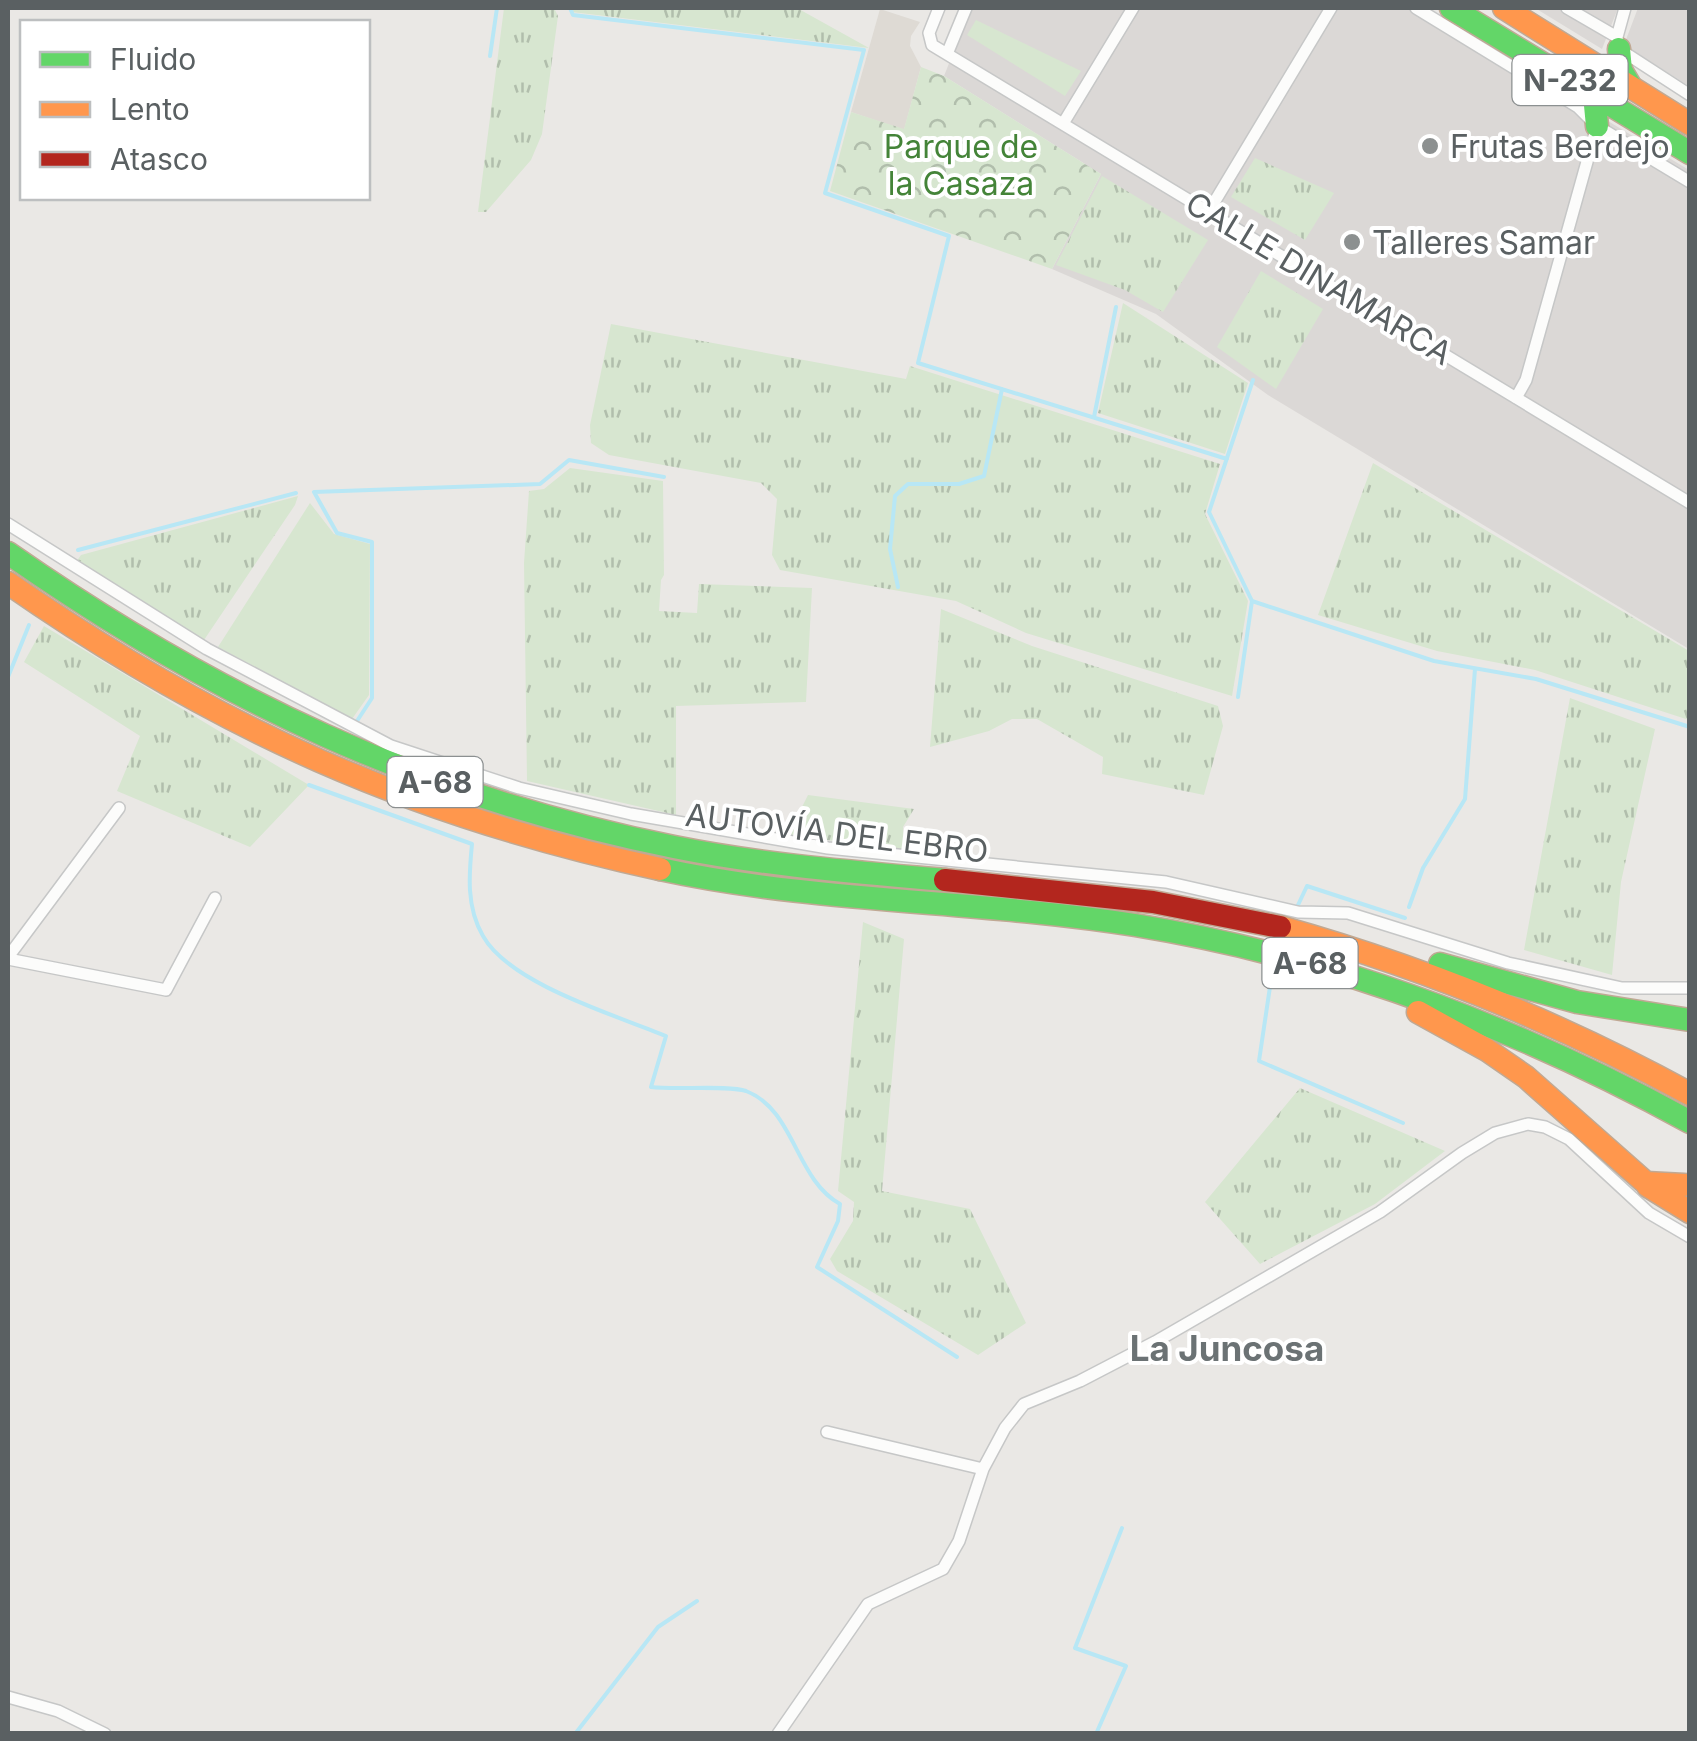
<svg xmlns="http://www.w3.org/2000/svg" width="1697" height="1741" font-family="Inter,sans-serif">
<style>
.industrial{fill:#dbd8d6}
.education{fill:#dedad4}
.grass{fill:url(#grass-tufts)}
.park{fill:url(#park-crowns)}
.garden{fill:#d7e6d0}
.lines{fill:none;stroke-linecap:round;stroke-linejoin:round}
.stream{stroke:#b8e7f5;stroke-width:4}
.street-casing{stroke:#c6c7c7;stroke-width:14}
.fast-casing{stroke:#c0a994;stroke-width:25}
.slow-casing{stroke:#c0a994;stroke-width:25}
.jam-casing{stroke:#c0a994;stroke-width:25}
.street{stroke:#fcfcfb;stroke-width:11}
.fast{stroke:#63d668;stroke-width:22}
.slow{stroke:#ff974d;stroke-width:22}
.jam{stroke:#b3261e;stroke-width:22}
.poi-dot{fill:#8c9090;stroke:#fff;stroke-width:4}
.labels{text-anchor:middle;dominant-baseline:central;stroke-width:8;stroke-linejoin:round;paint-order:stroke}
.shield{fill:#fff;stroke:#8c9091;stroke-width:2.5}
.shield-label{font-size:30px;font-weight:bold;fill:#5a6062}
.park-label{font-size:32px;fill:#448438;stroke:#fff}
.poi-label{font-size:32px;fill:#5a6062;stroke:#fff;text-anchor:start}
.street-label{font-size:32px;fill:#5a6062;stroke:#fff}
.neighbourhood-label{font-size:35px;font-weight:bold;fill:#6b7274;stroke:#fff}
</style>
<defs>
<pattern id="grass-tufts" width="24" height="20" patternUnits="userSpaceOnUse" patternTransform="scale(2.5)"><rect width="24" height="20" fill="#d7e6d0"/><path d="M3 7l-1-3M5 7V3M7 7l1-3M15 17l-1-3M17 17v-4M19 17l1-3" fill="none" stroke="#b1beac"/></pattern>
<pattern id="park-crowns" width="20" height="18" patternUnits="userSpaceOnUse" patternTransform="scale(2.5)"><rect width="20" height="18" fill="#d7e6d0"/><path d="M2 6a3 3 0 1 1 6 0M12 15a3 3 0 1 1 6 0" fill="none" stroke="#b1beac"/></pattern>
</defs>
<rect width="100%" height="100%" fill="#eae8e5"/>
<!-- industrial -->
<path class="industrial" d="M971,8H1421L1689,170V649L1268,395L1156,314L1052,269L1101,174L944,76Z
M1535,8H1618L1602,49Z
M1638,8H1689V86L1624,45Z"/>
<!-- education -->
<path class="education" d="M880,9L920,22L911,36L910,46L921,67L904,130L851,112Z"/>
<!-- grass -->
<path class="grass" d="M504,8H554L558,16L542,134L531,160L486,212H478Z
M570,8H797L869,48L572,12Z
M1255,158L1334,193L1305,240L1231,197Z
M1102,176L1208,240L1163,312L1125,290L1056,265Z
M1261,271L1323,309L1276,389L1217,347Z
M1123,303L1248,383L1225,454L1098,413Z
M611,324L906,379L910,366L1220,464L1205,514L1248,601L1232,696L1026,633L956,601L780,570L772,555L777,499L761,483L609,455L591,443L590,425Z
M1373,463L1689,651V720L1535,670L1437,651L1318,615Z
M570,468L663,481L664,575L661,580L659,611L697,613L699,584L812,588L806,702L676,706V815L527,781L524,563L529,491L544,489Z
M298,496L295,505L204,640L76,562L81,555Z
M941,609L1032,646L1218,706L1223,726L1204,795L1102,774L1103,757L1037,719H1012L989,731L930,747Z
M44,626L309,785L250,847L117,791L140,736L24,662Z
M1570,698L1655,729L1621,882L1612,975L1524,950Z
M808,795L914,809L903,827L905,850L788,835Z
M863,922L904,939L882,1191L970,1209L1026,1323L978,1355L837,1271L830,1259L853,1221L854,1202L838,1191Z
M1300,1088L1445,1151L1375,1204L1260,1264L1205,1202Z"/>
<!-- park -->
<path class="park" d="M921,67L944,76L1101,174L1052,269L830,191L851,112L904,129Z"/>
<!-- garden -->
<path class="garden" d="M976,20L1081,71L1065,96L967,35Z
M310,503L334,534L370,544L369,695L352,719L218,647Z"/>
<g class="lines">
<!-- stream -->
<path class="stream" d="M570,8L573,15L864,50L825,193L949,236L918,363L1227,459
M490,56L497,8
M1253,380L1209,512L1252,601L1434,661L1536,679L1690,727
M1094,417L1116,307
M78,550L296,493
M898,587L890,549L895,496L908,484H959L984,476L1002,389
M8,677L29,625
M1238,697L1252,601
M357,721L372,698V542L337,533L314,492L540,484L569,460L664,477
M309,785L472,844C469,874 466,907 483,936C510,984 615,1015 666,1036L651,1087C674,1090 729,1085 746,1091C795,1110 795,1179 840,1204L838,1221L817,1267L957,1357
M1298,905L1307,886L1405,918
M1409,907L1423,868L1465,799L1475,669
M1271,980L1259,1061L1403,1123
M575,1734L658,1627L697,1601
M1096,1734L1126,1666L1075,1648L1122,1528"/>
<!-- street casing -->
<g class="street-casing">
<path id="street" d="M939,8L929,33L932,45L1690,503
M1416,8L1578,107L1597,126L1690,182
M1567,8L1617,37
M1625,8L1617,37L1619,49L1690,95
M947,54L966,8
M1064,122L1133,8
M1209,211L1331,8
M1516,398L1526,380L1597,126
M8,524L207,649L391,746L519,788L631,814L828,848L1166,882L1298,912L1348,913L1508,963L1622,988H1690
M8,957L119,808
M8,959L166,990L215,898
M827,1432L983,1469
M8,1697L58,1711L105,1734
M778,1734L868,1604L943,1569L959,1541L983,1469L1005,1428L1024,1404L1080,1381L1155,1342L1380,1212L1462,1153L1495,1133L1528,1124L1545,1127L1569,1139L1649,1213L1690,1237"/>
</g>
<!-- fast casing -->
<g class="fast-casing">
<path id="fast" d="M1451,8L1690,153
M1619,49L1621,70L1631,87
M1594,95L1597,126
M8,553C216,698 424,797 674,847C763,865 855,872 945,880
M660,869C816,903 978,900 1135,925C1332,957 1515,1026 1690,1122
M1440,964L1577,1002L1690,1020"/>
</g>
<!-- slow casing -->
<g class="slow-casing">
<path id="slow" d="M1504,8L1690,124
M8,583C218,729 410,815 660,869
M1280,927C1423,967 1560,1023 1690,1094
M1418,1012L1487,1050L1526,1077L1646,1183L1684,1185
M1648,1186L1690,1212"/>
</g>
<!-- jam casing -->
<g class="jam-casing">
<path id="jam" d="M945,880L1153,902L1280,927"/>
</g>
<!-- street -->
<use href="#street" class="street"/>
<!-- fast -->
<use href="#fast" class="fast"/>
<!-- slow -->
<use href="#slow" class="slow"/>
<!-- jam -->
<use href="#jam" class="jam"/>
</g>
<!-- markers -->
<g class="poi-dot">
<circle cx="1430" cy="146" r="10"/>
<circle cx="1352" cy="242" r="10"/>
</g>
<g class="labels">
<!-- shield labels -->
<g class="shield">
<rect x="1512.5" y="55" width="115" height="50" rx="8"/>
<rect x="387.5" y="757" width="95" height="50" rx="8"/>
<rect x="1262.5" y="938" width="95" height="50" rx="8"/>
</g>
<g class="shield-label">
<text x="1570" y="80">N-232</text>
<text x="435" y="782">A-68</text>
<text x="1310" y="963">A-68</text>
</g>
<!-- park labels -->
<g class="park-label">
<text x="961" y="146">Parque de<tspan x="961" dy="37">la Casaza</tspan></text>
</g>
<!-- poi labels -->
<g class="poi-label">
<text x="1450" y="146">Frutas Berdejo</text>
<text x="1372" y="242">Talleres Samar</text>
</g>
<!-- street labels -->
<g class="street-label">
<text transform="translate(1319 278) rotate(31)">CALLE DINAMARCA</text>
<text transform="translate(837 833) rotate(7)">AUTOVÍA DEL EBRO</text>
</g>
<!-- neighbourhood labels -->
<g class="neighbourhood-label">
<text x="1227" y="1348">La Juncosa</text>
</g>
</g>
<!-- border -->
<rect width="1697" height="1741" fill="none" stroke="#5a6062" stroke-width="20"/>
<!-- legend -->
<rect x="20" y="20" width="350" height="180" fill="#ffffff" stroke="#bdbfc0" stroke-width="2.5"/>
<rect x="40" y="52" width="50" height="15" fill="#63d668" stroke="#bdbfc0" stroke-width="2.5"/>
<text x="110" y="70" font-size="30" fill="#5a6062">Fluido</text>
<rect x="40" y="102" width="50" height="15" fill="#ff974d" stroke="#bdbfc0" stroke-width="2.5"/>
<text x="110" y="120" font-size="30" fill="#5a6062">Lento</text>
<rect x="40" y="152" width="50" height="15" fill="#b3261e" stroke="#bdbfc0" stroke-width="2.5"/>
<text x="110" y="170" font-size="30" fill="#5a6062">Atasco</text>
</svg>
